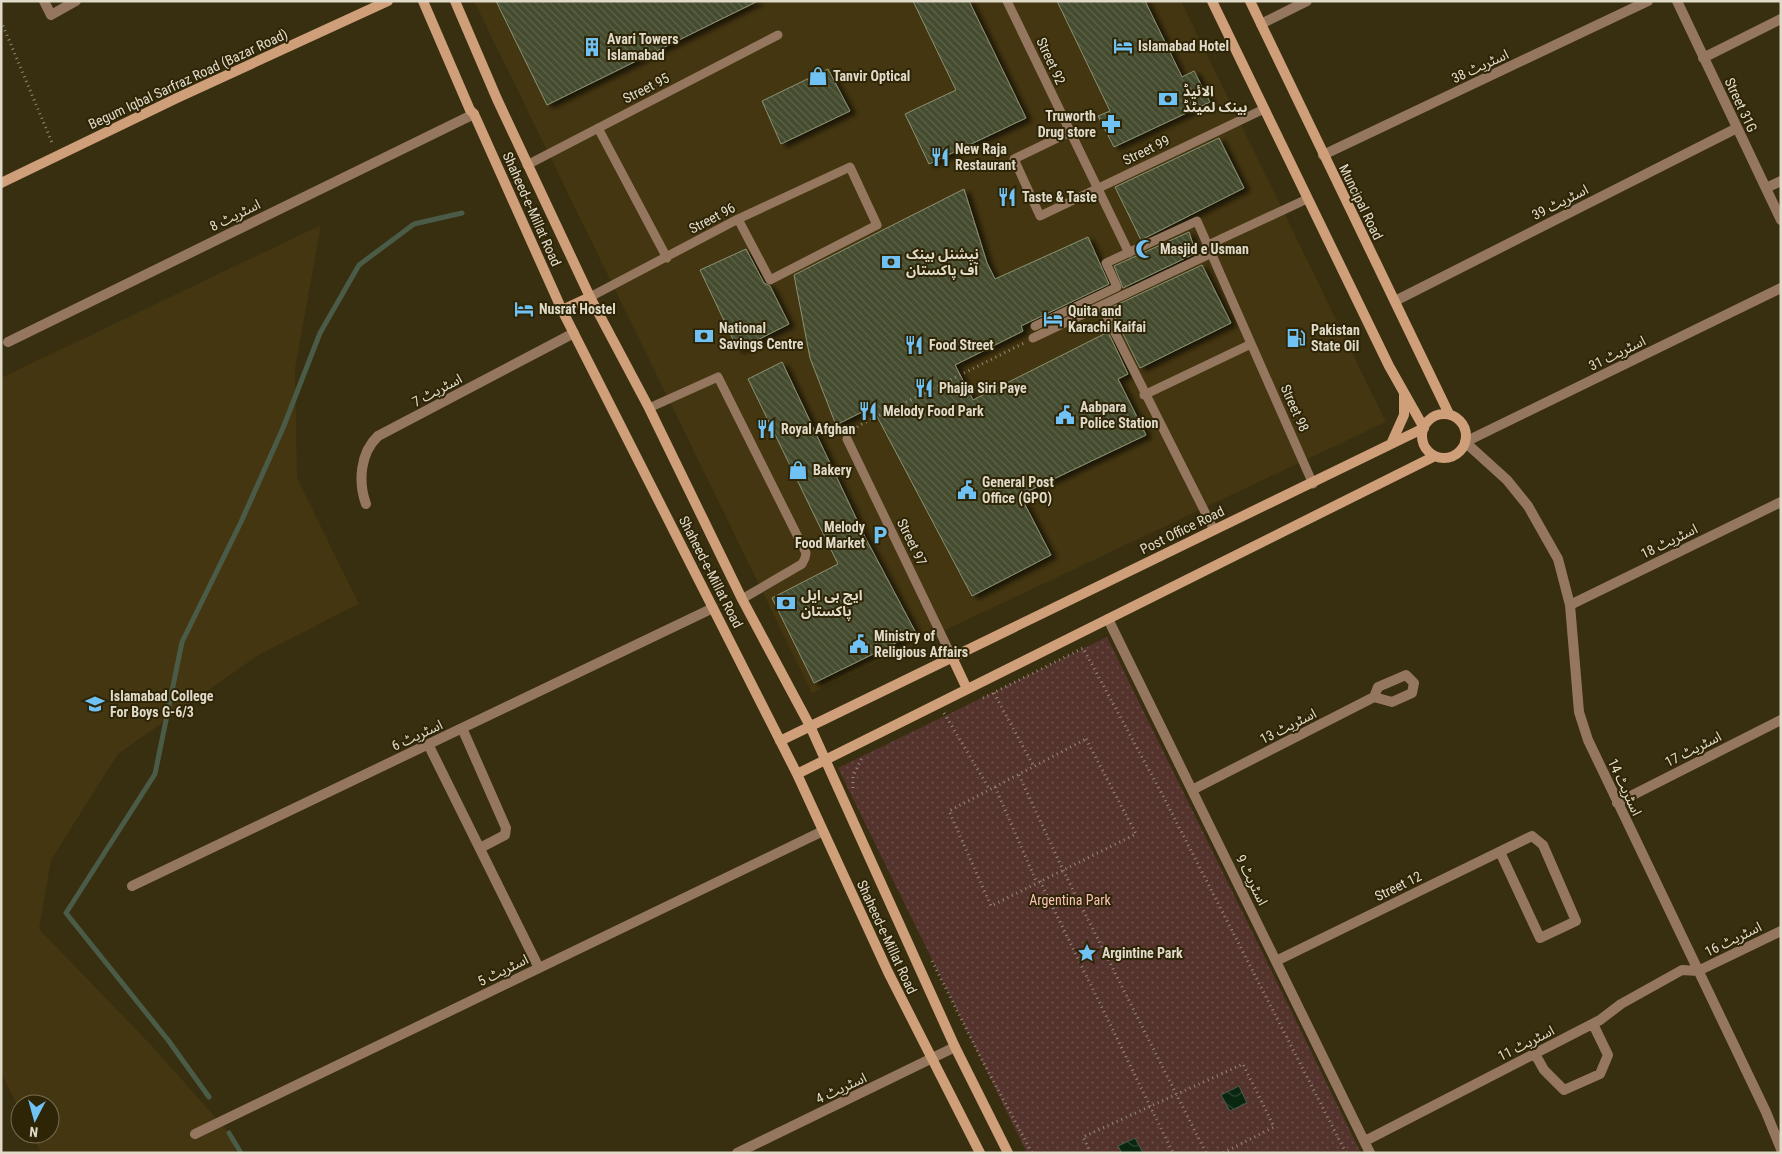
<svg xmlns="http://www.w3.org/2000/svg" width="1782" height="1154" font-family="'Roboto Condensed','Noto Sans Arabic',sans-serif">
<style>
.built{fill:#443610}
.park{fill:url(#park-dots)}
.water{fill:url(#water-waves);stroke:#4a5c48}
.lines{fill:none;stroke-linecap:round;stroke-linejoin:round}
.stream{stroke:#4a5c48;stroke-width:5}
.building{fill:url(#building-back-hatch);stroke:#8a9272;filter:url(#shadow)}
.path{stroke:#928a73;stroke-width:3;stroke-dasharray:1 4;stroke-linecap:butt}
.lane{stroke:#95775f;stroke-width:9}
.street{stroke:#95775f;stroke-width:10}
.secondary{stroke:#cf9f79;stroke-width:10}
.labels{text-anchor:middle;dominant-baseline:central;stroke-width:4;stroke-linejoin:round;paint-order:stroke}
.poi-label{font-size:14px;font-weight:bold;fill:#e0dac9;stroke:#2e2406;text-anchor:start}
.street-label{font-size:14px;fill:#e0dac9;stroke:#2e2406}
.park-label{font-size:14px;fill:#fcc4b9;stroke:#2e2406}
</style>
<defs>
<pattern id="park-dots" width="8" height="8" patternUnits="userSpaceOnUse" patternTransform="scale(1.25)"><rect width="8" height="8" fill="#54332d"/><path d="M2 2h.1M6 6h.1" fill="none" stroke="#6c504a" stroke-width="1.8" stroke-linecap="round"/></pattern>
<pattern id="water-waves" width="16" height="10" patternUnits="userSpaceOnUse" patternTransform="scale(1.25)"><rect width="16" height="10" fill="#092610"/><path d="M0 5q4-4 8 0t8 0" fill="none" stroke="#2d4531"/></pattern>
<pattern id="building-back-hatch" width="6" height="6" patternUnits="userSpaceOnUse" patternTransform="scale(1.25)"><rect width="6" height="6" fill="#444b2d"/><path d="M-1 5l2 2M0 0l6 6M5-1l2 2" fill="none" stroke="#5f644a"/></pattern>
<filter id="shadow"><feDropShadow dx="5.5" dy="3" stdDeviation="2.5" flood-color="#0009"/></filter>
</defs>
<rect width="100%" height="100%" fill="#382e10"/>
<!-- built -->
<path class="built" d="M474,1H1181L1386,422L812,693Z
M321,225L295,369L297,478L359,604L260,654L118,754L51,860L39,929L153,1047L230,1134L236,1153H41L32,1134H50V1104H20V1111L1,1073V378Z"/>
<!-- park -->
<path class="park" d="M1107,637L1361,1153H1027L838,768Z"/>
<!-- water -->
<path class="water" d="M1239,1086L1247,1103L1230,1111L1221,1095Z
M1135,1138L1143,1153H1122L1118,1146Z"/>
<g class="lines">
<!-- stream -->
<path class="stream" d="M209,1097L168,1040L66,913L155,774L182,642L241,522L283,428L320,333L359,265L414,224L462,213
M229,1133L241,1153"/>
</g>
<!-- building -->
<path class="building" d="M496,1H758L547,105Z
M913,1H969L1026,118L929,164L905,114L956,90Z
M1057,1H1145L1182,77L1194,71L1210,102L1114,147L1098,116L1110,111Z
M828,69L850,111L781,144L762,101Z
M1219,138L1244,188L1141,240L1115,187Z
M964,189L987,263L995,279L1088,237L1109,284L1021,326L1023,331L955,365L973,400L1108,332L1128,374L1118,379L1146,435L1020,495L1051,555L972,596L872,407L836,425L810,358L794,275Z
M1189,232L1196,253L1123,288L1114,266Z
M746,249L764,283L770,286L789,324L738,350L700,270Z
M1202,265L1231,323L1140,368L1110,308Z
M782,362L865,537L916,633L814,683L772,598L838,564L748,379Z"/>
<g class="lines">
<!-- path -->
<path class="path" d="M1,21L53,145
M854,431L858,426L1024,343
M994,693L1034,767
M983,698L1083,648L1162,794L1346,1153
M944,713L990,790
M1086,739L1136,834L991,906L949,811Z
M1019,775L1063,870L1206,1153
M995,787L1037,883
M853,788V776L863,756
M1040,881L1173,1153
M932,961L981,1058L1032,1153
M1091,1153L1083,1137L1243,1064L1274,1127L1223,1153"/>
<!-- lane -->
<path class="lane" d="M1007,1L1129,253
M598,128L667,258
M1070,132L1014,159L1040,216L1264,109
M527,165L778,35
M1208,245L1307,199
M590,297L738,219L850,167L877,225L770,280L738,219
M1102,307L1214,530
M1035,326L1117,287L1106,263L1197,221L1313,484
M1033,338L1212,253
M1144,395L1251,344
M649,408L718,377L806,553L805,558L802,564L742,599
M847,439L952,657"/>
<!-- street -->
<path class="street" d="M44,1L51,15L76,1
M1677,1L1781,220
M1261,24L1307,1
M1703,58L1781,19
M1323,155L1648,1
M1766,188L1781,181
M1781,288L1465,442L1507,480L1528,506L1558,559L1570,605L1579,712L1588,740L1766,1112L1781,1149
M1395,301L1737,128
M8,342L474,114
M366,504C358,482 360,453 378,436L574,333
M1570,605L1781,502
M1108,619L1370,1153
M462,728L506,828L505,835L480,848
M428,744L539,968
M1192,790L1374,697L1378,687L1406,675L1414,683L1412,693L1392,702L1374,697
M1617,803L1781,720
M132,886L713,608
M1276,961L1532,836L1543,845L1576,921L1540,938L1500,852
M1535,1054L1544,1070L1564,1090L1600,1074L1608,1055L1593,1024
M195,1134L823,831
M1365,1141L1600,1020L1621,1004L1682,970L1698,971L1781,931
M737,1153L955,1047"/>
<!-- secondary -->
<path class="secondary" d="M423,1L470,110L474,114L562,310L797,774L888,972L980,1153
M455,1L497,99L590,297L649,408L742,599L810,726L955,1047L1008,1153
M1250,1L1449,414
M1,183L177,98L388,1
M562,310L590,297
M1422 436a22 22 0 1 1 44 0a22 22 0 1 1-44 0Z
M1391,444L1404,415V393
M952,657L967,689
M780,741L1424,428L1389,366L1212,1
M797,774L1435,456"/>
</g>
<!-- icons -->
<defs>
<g id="hotel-bare" transform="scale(1.5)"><path d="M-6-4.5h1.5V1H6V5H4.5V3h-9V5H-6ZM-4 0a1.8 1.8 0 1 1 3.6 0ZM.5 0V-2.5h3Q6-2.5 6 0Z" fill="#70c1f4" stroke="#2e2406" stroke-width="2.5" paint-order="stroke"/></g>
<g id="building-bare" transform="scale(1.5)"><path d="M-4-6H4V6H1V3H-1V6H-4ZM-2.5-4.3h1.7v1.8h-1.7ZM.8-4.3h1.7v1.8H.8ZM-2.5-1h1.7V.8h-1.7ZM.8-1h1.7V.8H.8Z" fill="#70c1f4" stroke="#2e2406" stroke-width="2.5" paint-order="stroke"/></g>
<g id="shop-bare" transform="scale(1.5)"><path d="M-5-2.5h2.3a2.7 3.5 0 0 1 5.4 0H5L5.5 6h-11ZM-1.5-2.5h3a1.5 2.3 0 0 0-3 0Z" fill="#70c1f4" stroke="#2e2406" stroke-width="2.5" paint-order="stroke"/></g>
<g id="bank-bare" transform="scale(1.5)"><path d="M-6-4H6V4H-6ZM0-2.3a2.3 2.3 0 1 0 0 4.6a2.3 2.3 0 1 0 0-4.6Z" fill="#70c1f4" stroke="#2e2406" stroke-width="2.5" paint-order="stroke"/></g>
<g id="pharmacy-bare" transform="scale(1.5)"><path d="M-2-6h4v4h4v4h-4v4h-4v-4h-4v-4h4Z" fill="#70c1f4" stroke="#2e2406" stroke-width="2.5" paint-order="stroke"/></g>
<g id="restaurant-bare" transform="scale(1.5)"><path d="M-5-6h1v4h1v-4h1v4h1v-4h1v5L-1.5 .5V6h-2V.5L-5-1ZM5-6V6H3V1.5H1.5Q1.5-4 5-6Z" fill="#70c1f4" stroke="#2e2406" stroke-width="2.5" paint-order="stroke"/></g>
<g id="mosque-bare" transform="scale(1.5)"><path d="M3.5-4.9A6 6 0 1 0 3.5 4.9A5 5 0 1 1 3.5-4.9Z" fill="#70c1f4" stroke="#2e2406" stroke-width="2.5" paint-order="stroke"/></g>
<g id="fuel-bare" transform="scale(1.5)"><path d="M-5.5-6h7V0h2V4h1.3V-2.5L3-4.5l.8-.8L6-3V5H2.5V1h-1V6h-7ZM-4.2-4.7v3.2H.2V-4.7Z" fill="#70c1f4" stroke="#2e2406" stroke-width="2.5" paint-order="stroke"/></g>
<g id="civic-bare" transform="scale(1.5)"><path d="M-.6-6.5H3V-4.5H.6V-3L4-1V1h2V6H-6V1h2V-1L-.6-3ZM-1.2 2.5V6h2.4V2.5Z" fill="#70c1f4" stroke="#2e2406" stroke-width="2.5" paint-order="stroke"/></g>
<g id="parking-bare" transform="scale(1.5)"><path d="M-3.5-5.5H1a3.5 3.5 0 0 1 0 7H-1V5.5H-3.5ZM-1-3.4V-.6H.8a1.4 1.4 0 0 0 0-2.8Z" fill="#70c1f4" stroke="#2e2406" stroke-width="2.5" paint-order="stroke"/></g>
<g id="university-bare" transform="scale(1.5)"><path d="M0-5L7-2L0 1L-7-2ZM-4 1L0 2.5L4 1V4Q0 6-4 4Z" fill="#70c1f4" stroke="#2e2406" stroke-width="2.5" paint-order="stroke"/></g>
<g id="sight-bare" transform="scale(1.5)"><path d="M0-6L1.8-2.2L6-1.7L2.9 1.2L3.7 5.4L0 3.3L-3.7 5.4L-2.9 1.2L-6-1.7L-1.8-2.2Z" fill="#70c1f4" stroke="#2e2406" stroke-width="2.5" paint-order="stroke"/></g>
</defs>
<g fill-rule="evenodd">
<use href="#hotel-bare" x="1123" y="46"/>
<use href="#building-bare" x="592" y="47"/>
<use href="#shop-bare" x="818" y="76"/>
<use href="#bank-bare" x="1168" y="99"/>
<use href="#pharmacy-bare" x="1111" y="124"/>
<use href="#restaurant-bare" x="940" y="157"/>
<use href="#restaurant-bare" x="1007" y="197"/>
<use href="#mosque-bare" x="1145" y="249"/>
<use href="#bank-bare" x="891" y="262"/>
<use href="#hotel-bare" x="524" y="309"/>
<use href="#hotel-bare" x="1053" y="319"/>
<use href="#bank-bare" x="704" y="336"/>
<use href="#fuel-bare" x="1296" y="338"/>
<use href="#restaurant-bare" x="914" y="345"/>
<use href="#restaurant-bare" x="924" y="388"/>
<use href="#restaurant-bare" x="868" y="411"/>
<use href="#civic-bare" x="1065" y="415"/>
<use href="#restaurant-bare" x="766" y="429"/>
<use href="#shop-bare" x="798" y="470"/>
<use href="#civic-bare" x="967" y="490"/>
<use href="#parking-bare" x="880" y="535"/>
<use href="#bank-bare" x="786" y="603"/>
<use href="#civic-bare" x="859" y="644"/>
<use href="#university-bare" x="95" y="704"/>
<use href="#sight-bare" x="1087" y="953"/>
</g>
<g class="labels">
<!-- poi labels -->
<g class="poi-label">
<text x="607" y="39">Avari Towers<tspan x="607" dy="16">Islamabad</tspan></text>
<text x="1138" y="46">Islamabad Hotel</text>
<text x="833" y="76">Tanvir Optical</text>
<text x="1183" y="91">الائیڈ<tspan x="1183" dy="16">بینک لمیٹڈ</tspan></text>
<text x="1096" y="116" text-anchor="end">Truworth<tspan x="1096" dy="16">Drug store</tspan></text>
<text x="955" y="149">New Raja<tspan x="955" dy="16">Restaurant</tspan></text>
<text x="1022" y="197">Taste &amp; Taste</text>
<text x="1160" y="249">Masjid e Usman</text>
<text x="906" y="254">نیشنل بینک<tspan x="906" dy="16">آف پاکستان</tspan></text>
<text x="539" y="309">Nusrat Hostel</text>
<text x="1068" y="311">Quita and<tspan x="1068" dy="16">Karachi Kaifai</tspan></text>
<text x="719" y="328">National<tspan x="719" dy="16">Savings Centre</tspan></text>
<text x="1311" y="330">Pakistan<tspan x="1311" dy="16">State Oil</tspan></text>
<text x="929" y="345">Food Street</text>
<text x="939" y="388">Phajja Siri Paye</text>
<text x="1080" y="407">Aabpara<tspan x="1080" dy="16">Police Station</tspan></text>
<text x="883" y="411">Melody Food Park</text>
<text x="781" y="429">Royal Afghan</text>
<text x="813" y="470">Bakery</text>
<text x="982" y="482">General Post<tspan x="982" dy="16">Office (GPO)</tspan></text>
<text x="865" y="527" text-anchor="end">Melody<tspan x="865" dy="16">Food Market</tspan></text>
<text x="801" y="595">ایچ بی ایل<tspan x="801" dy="16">پاکستان</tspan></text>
<text x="874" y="636">Ministry of<tspan x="874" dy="16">Religious Affairs</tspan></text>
<text x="110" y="696">Islamabad College<tspan x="110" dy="16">For Boys G-6/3</tspan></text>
<text x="1102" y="953">Argintine Park</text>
</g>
<!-- street labels -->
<g class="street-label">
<text transform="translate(1051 61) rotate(65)">Street 92</text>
<text transform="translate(1480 66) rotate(-25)">اسٹریٹ 38</text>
<text transform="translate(188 79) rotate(-25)">Begum Iqbal Sarfraz Road (Bazar Road)</text>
<text transform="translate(646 88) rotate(-27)">Street 95</text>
<text transform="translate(1741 105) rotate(65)">Street 31G</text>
<text transform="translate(1146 150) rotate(-26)">Street 99</text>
<text transform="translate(1361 202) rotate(64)">Muncipal Road</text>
<text transform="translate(1560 202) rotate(-27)">اسٹریٹ 39</text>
<text transform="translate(532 209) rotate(66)">Shaheed-e-Millat Road</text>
<text transform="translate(235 215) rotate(-26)">اسٹریٹ 8</text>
<text transform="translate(712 218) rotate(-28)">Street 96</text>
<text transform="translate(1617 353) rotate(-26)">اسٹریٹ 31</text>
<text transform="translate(437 390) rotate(-28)">اسٹریٹ 7</text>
<text transform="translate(1295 408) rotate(66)">Street 98</text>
<text transform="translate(1182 530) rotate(-26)">Post Office Road</text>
<text transform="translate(1669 541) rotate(-26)">اسٹریٹ 18</text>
<text transform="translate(912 542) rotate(64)">Street 97</text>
<text transform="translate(711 572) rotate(63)">Shaheed-e-Millat Road</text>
<text transform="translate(1288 726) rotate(-27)">اسٹریٹ 13</text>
<text transform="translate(417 735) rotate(-25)">اسٹریٹ 6</text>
<text transform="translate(1693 749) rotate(-27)">اسٹریٹ 17</text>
<text transform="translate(1625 787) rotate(65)">اسٹریٹ 14</text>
<text transform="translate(1252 880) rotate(64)">اسٹریٹ 9</text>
<text transform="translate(1398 886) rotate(-26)">Street 12</text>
<text transform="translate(887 937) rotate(65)">Shaheed-e-Millat Road</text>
<text transform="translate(1733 939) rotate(-26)">اسٹریٹ 16</text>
<text transform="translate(503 970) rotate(-26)">اسٹریٹ 5</text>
<text transform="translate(1526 1043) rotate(-27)">اسٹریٹ 11</text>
<text transform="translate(841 1088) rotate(-25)">اسٹریٹ 4</text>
</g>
<!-- park labels -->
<g class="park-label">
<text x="1070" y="900">Argentina Park</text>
</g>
</g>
<!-- border -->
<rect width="1782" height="1154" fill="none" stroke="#e0dac9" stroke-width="5"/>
<!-- north arrow -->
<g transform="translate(35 1119) rotate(186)"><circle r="24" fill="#2e2406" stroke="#756d54"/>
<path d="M0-4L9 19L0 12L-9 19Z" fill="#70c1f4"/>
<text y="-8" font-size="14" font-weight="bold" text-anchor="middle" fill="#e0dac9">N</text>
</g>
</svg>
